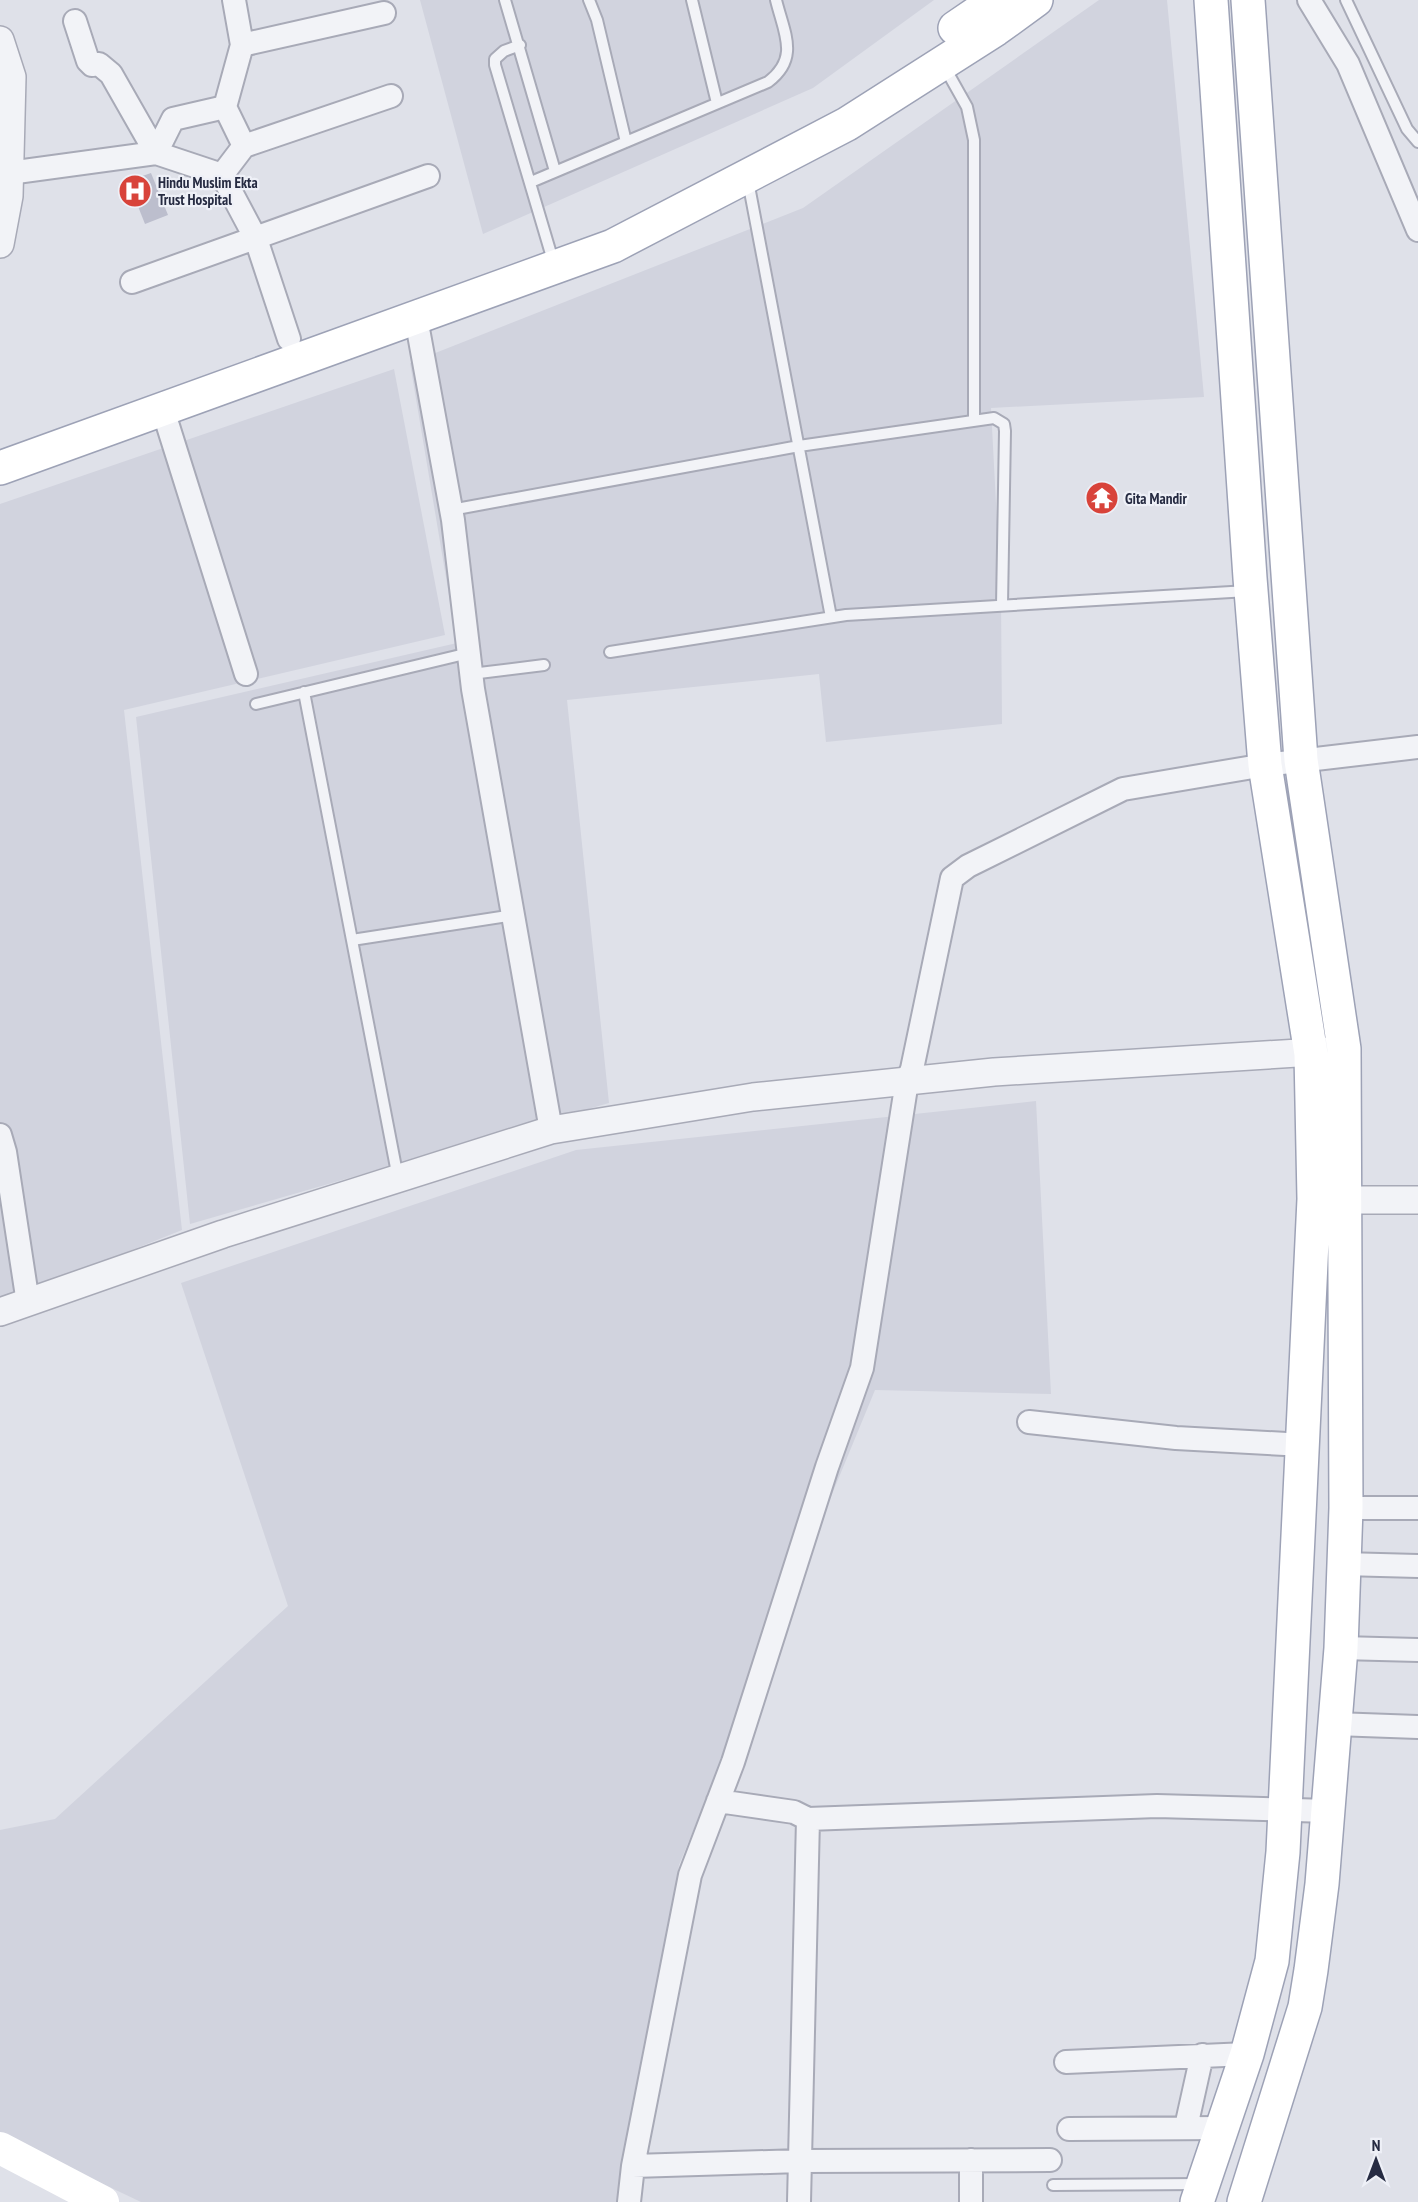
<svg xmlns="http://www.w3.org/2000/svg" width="1418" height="2202" font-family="'PT Sans Narrow',sans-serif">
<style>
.built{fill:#d1d3de}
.building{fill:#bcbecd}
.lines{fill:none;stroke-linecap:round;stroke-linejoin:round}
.service-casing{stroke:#a8aab7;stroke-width:14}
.minor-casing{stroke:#a8aab7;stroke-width:26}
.tertiary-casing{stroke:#a8aab7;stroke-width:30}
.primary-casing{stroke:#9da2b6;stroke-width:36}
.service{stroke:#f2f3f7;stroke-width:10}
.minor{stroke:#f2f3f7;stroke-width:22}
.tertiary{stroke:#f2f3f7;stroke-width:27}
.secondary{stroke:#fff;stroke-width:32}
.primary{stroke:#fff;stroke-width:33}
.labels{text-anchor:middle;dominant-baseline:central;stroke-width:4.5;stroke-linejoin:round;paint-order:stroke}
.poi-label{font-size:15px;font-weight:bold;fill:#262b42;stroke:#eef0f7;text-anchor:start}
</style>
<rect width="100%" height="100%" fill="#dfe1e9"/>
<!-- built -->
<path class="built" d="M420,0H934L813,88L483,234Z
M1099,0H1167L1204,397L991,408L1001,599L1002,724L826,742L819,674L567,700L609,1103L190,1224L136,717L457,643L410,363L803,208Z
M394,369L445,635L124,710L182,1230L87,1268L0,1297V504Z
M1036,1101L1051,1394L875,1390L679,1865L625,2202H141L0,2135V1830L55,1819L288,1606L181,1283L576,1150Z"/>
<!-- building -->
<path class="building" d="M151,173L168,215L145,224L128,181Z"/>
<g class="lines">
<!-- service casing -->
<g class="service-casing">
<path id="service" d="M505,0L555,171
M589,0L597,20L626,142
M692,0L717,103
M1346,0L1407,129L1418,142
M520,45L504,51L495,59V65L554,264
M944,66L967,107L974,140V419
M748,181L831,617
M531,182L768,82C800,58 784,33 776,0
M451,510L799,446L994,418L1004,424L1005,431L1002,605
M610,652L846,615L1248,591
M471,674L544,665
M304,692L398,1178
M256,704L469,653
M352,940L514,915
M1053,2185L1199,2184"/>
</g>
<!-- minor casing -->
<g class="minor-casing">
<path id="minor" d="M1309,0L1348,64L1418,230
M75,21L88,61L92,65L99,64L111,74L156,153
M242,45L384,13
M225,107L244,146
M156,153L173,119L225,107L242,45L234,0
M9,173L156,153L222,175L256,239L289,339
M222,175L244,146L391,96
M132,282L428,176
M416,318L453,520L473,689L551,1130
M163,410L246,674
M0,1135L5,1152L28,1303
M1029,1422L1176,1438L1304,1445
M1346,1508H1418
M1343,1564L1418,1566
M1341,1648L1418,1650
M1335,1724L1418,1727
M718,1801L794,1812L808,1819L1157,1806L1328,1811
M1066,2062L1247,2054
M1186,2127L1202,2055
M1069,2129L1222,2128
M971,2160V2202
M633,2166L800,2161L1050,2160
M629,2202L633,2166L690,1875L733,1762L827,1467L862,1368L907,1081L912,1069L952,878L968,866L1123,789L1265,765L1418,747
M799,2202L808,1819"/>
</g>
<!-- tertiary casing -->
<g class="tertiary-casing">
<path id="tertiary" d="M0,40L12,77L9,196L0,244
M1324,1200H1418
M0,1312L223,1234L551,1130L753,1097L994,1072L1330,1051"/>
</g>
<!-- primary casing -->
<g class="primary-casing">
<path id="primary" d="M955,28L996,0
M0,468L613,246L847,124L996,29L1036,0
M1197,2202L1247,2054L1272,1961L1283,1852L1314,1199L1311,1054L1265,765L1250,578L1211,0
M1244,2202L1305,2007L1311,1970L1322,1884L1341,1648L1346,1508L1344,1049L1301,760L1248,0"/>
</g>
<!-- service -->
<use href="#service" class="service"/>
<!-- minor -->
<use href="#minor" class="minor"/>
<!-- tertiary -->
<use href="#tertiary" class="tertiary"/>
<!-- secondary -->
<path class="secondary" d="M0,2148L103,2202"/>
<!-- primary -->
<use href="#primary" class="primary"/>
</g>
<!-- icons -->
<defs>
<g id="hospital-disc" transform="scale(1.725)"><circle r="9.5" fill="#d8433a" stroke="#eef0f7"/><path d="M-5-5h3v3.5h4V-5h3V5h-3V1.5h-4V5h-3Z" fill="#fff"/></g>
<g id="temple-disc" transform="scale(1.725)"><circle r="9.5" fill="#d8433a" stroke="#eef0f7"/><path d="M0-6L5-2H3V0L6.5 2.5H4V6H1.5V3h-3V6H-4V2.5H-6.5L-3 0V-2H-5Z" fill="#fff"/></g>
</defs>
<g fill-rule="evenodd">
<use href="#hospital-disc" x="135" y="191"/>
<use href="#temple-disc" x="1102" y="498"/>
</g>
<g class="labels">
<!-- poi labels -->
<g class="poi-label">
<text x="158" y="182">Hindu Muslim Ekta<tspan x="158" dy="17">Trust Hospital</tspan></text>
<text x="1125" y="498">Gita Mandir</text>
</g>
</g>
<!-- north arrow -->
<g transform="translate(1376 2160)" stroke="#eef0f7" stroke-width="4.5" paint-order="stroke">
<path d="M0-4.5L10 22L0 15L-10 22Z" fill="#262b42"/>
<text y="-9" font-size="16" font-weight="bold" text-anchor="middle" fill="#262b42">N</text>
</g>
</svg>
